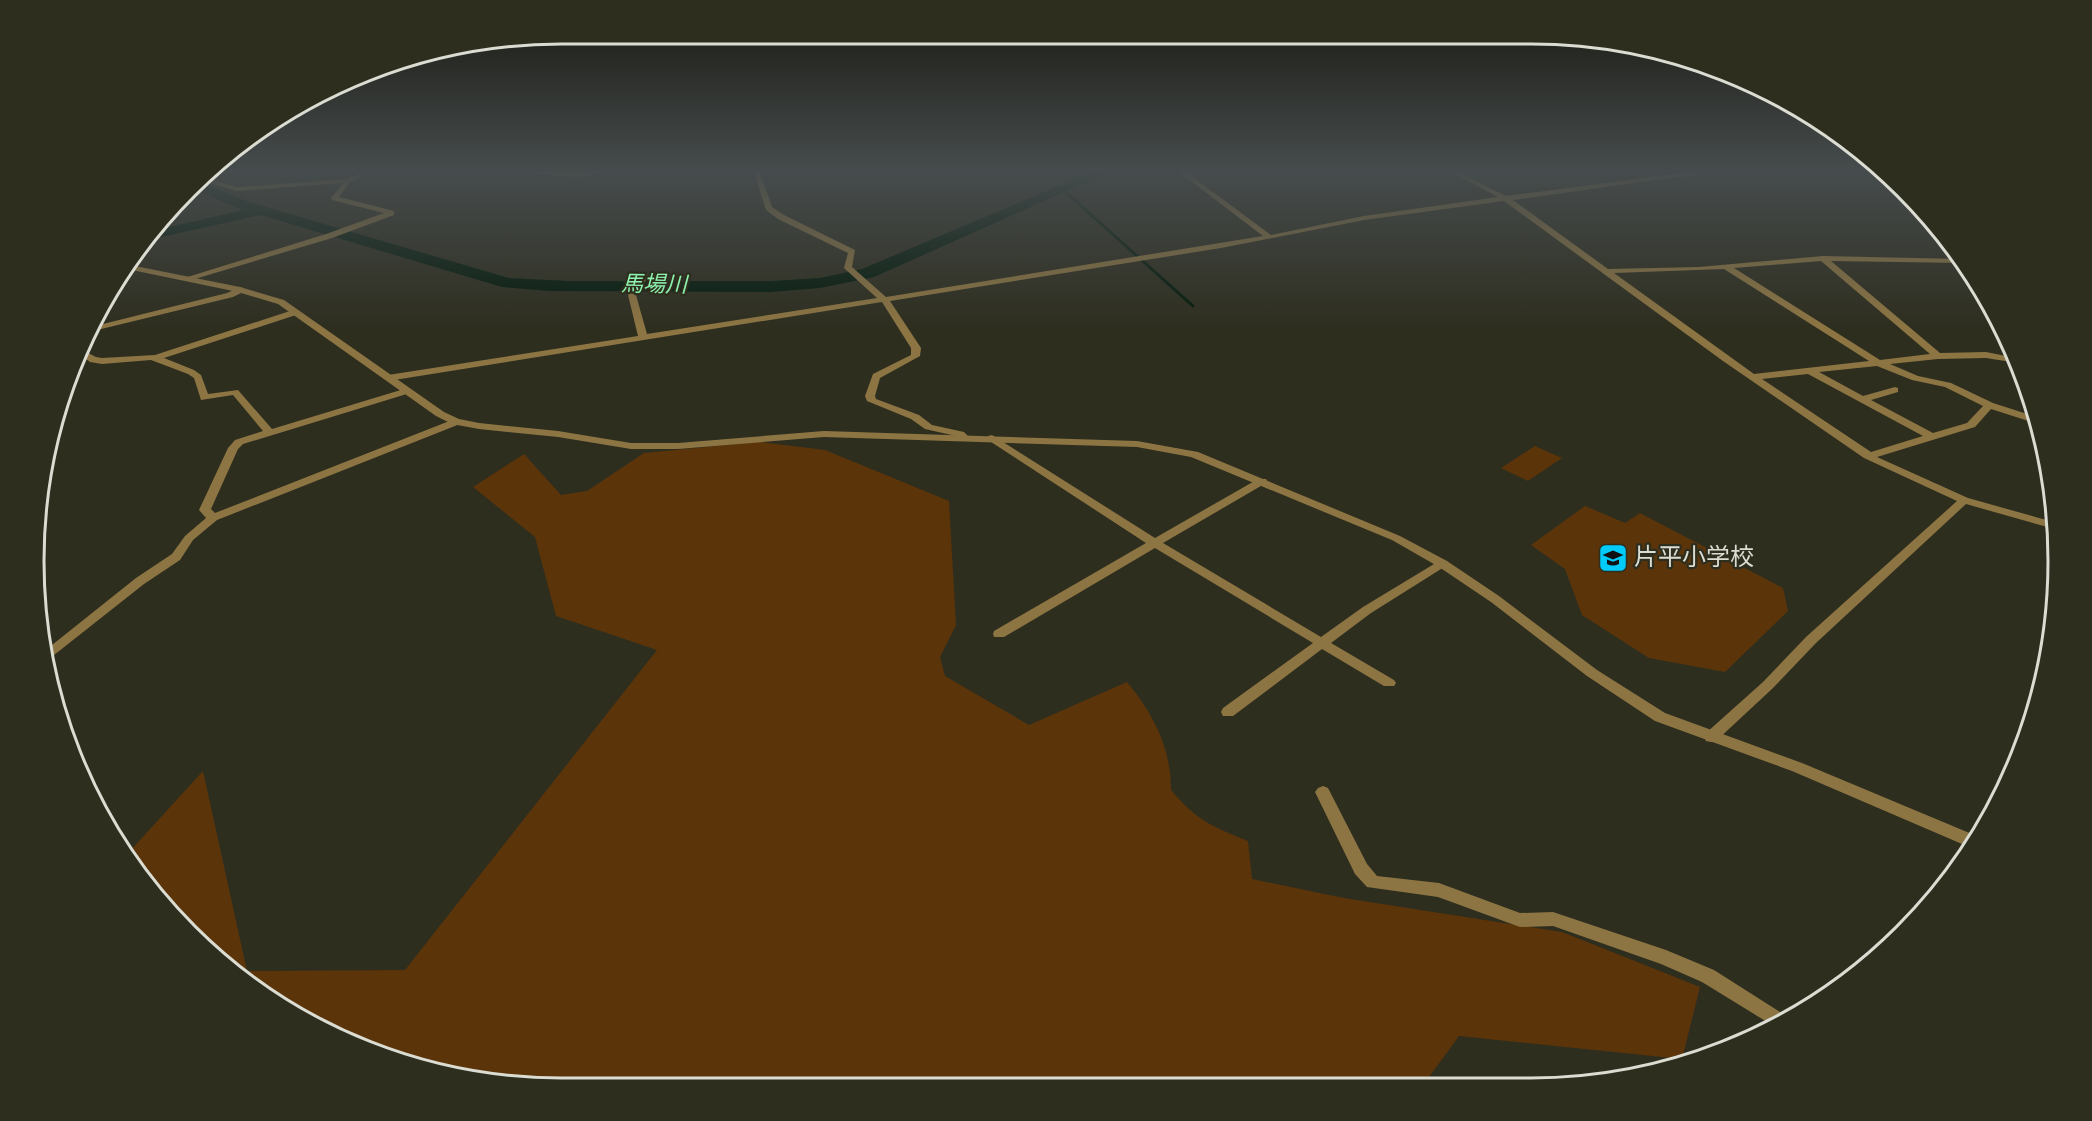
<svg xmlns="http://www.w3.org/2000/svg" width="2092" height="1121" font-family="Spectral,'Noto Sans JP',serif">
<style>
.green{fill:#5b340a}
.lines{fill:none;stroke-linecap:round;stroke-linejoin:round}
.stream{stroke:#041b0c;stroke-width:3}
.river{fill:#041b0c;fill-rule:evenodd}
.minor{fill:#8d7543;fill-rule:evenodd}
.tertiary{fill:#8d7543;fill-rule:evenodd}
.labels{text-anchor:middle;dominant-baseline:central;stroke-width:4.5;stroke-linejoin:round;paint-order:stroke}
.far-water-label{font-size:22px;font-style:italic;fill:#8cf2ad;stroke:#2e2e1f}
.poi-label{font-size:24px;fill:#dbdcd2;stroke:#2e2e1f;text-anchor:start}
.rim{fill:none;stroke:#dbdcd2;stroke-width:3}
</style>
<rect width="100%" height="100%" fill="#2e2e1f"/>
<!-- green -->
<path class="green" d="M759,442L825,450L949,501L956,625L940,657L945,676L1029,725L1127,682C1154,715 1171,748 1171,790C1196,820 1213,827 1248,841L1252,879L1344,898L1562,932L1700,987L1682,1059L1459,1036L1424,1084L526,1087L424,1070L297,1017L164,909L129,852L203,771L247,971L405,970L657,650L556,616L535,537L473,487L524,454L561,495L587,491L644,453Z
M1535,446L1562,458L1528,481L1501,468Z
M1585,506L1625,523L1640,513L1783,588L1788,611L1725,672L1649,658L1582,615L1565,569L1531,545Z"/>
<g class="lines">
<!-- stream -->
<path class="stream" d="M1867,172L1896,182
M1061,188L1193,306"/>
<!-- river -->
<path class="river" d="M1091,172H1109L874,277L820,288L771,292L549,291L502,287L261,215L148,240L157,230L243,210L195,190L201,182L249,202L509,278L569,281H771L820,278L862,269Z"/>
<!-- minor -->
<path class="minor" d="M362,172H369L350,182L339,197L394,211V215L332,238L188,281L181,279L326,234L384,213L332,200L331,198L343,183L237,191L203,181L206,177L237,187L347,179Z
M534,172H608L578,177L537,174Z
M754,172H760L772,207L784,215L855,250L852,267L886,297L1263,236L1179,172H1186L1271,235L1364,216L1498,197L1451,172H1458L1506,196L1688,172H1702L1699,174L1513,200L1608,269L1699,267L1823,256L1962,259L1965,263L1831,261L1940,353L1986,352L2016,358L2018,363L1986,358L1938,359L1890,364L1918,376L1951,383L1993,403L2039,418L2041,425L1991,409L1975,427L1877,457L1968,498L2057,523L2058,530L1966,504L1816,643L1773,688L1716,741L1711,742L1706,741L1704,737L1706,733L1763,682L1806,637L1957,501L1864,458L1723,361L1504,201L1364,220L1221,248L890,301L921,348L920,356L880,378L875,396L876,399L919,415L932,425L964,432L970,438L965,441L956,436L925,429L911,419L867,401L865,396L873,374L911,355V348L882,302L388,381L383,378L388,375L638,336L628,295L642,274H645L649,276L636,295L647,334L877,298L844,268L848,253L778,219L766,210ZM1821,261L1930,354L1880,360L1734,268ZM1724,269L1869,361L1754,374L1614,273ZM1877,366L1912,380L1945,387L1983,406L1967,423L1933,433L1871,400L1898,392V388L1895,387L1863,396L1819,372ZM1808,374L1923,436L1871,452L1762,379Z
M240,287L243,288V292L233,297L93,331L95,326L227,293Z
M296,309L300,312L299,314L164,358L194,370L201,375L208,394L238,390L272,429L404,389L407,388L412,391L410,393L243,444L238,449L211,509L215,513L452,420H460V424L217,520L193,540L180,560L144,584L49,659L47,649L136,578L172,554L185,536L206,518L199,510L228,448L235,440L263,431L233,395L201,400L194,378L188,374L151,360L102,364L90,362L82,356L84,351L96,357L102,358L155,355Z
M992,435L1155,538L1258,479H1266L1267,481L1266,483L1163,543L1321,637L1363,607L1439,561L1443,560L1449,564L1371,613L1331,643L1394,680L1396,683L1394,686H1384L1322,649L1233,716H1223L1221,712L1223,708L1313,643L1155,548L1004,637H994L993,634L994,631L1146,543L988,440L987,438L988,436Z
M1323,786L1328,788L1367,864L1377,876L1439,883L1520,913L1553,912L1666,950L1714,970L1788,1017L1772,1025L1702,982L1661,964L1553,926L1520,927L1438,897L1367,887L1355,874L1315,792L1318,788Z"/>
<!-- tertiary -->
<path class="tertiary" d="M125,264L240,287L284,300L444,412L459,419L479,423L558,431L631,443H678L824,431L1137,441L1198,452L1400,536L1447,561L1499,596L1597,670L1665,713L1802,763L1979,837L1972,847H1969L1792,771L1655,721L1587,676L1491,602L1439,567L1392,540L1191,457L1137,447L824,437L678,449H631L558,437L479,429L452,424L436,416L278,304L238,292L122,268Z"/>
</g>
<!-- sky -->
<linearGradient id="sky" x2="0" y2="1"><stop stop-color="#191911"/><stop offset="0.52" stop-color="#464c4d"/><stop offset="1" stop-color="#464c4d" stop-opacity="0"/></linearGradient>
<rect width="2092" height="328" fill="url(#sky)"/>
<!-- icons -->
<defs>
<g id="school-square" transform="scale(1.5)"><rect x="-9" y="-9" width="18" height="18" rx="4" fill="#00cbf9" stroke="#2e2e1f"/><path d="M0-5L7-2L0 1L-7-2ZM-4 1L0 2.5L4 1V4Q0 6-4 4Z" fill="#111"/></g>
</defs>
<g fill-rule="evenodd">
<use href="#school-square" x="1613" y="558"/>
</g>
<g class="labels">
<!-- far-water labels -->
<g class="far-water-label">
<text transform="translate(654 285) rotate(1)">馬場川</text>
</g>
<!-- poi labels -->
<g class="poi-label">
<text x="1634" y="558">片平小学校</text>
</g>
</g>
<!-- crop -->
<path d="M0 0H2092V1121H0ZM561 44H1531A517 517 0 0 1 2048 561V561A517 517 0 0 1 1531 1078H561A517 517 0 0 1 44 561V561A517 517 0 0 1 561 44Z" fill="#2e2e1f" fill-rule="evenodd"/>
<path class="rim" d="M561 44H1531A517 517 0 0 1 2048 561V561A517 517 0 0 1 1531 1078H561A517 517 0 0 1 44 561V561A517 517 0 0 1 561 44Z"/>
</svg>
